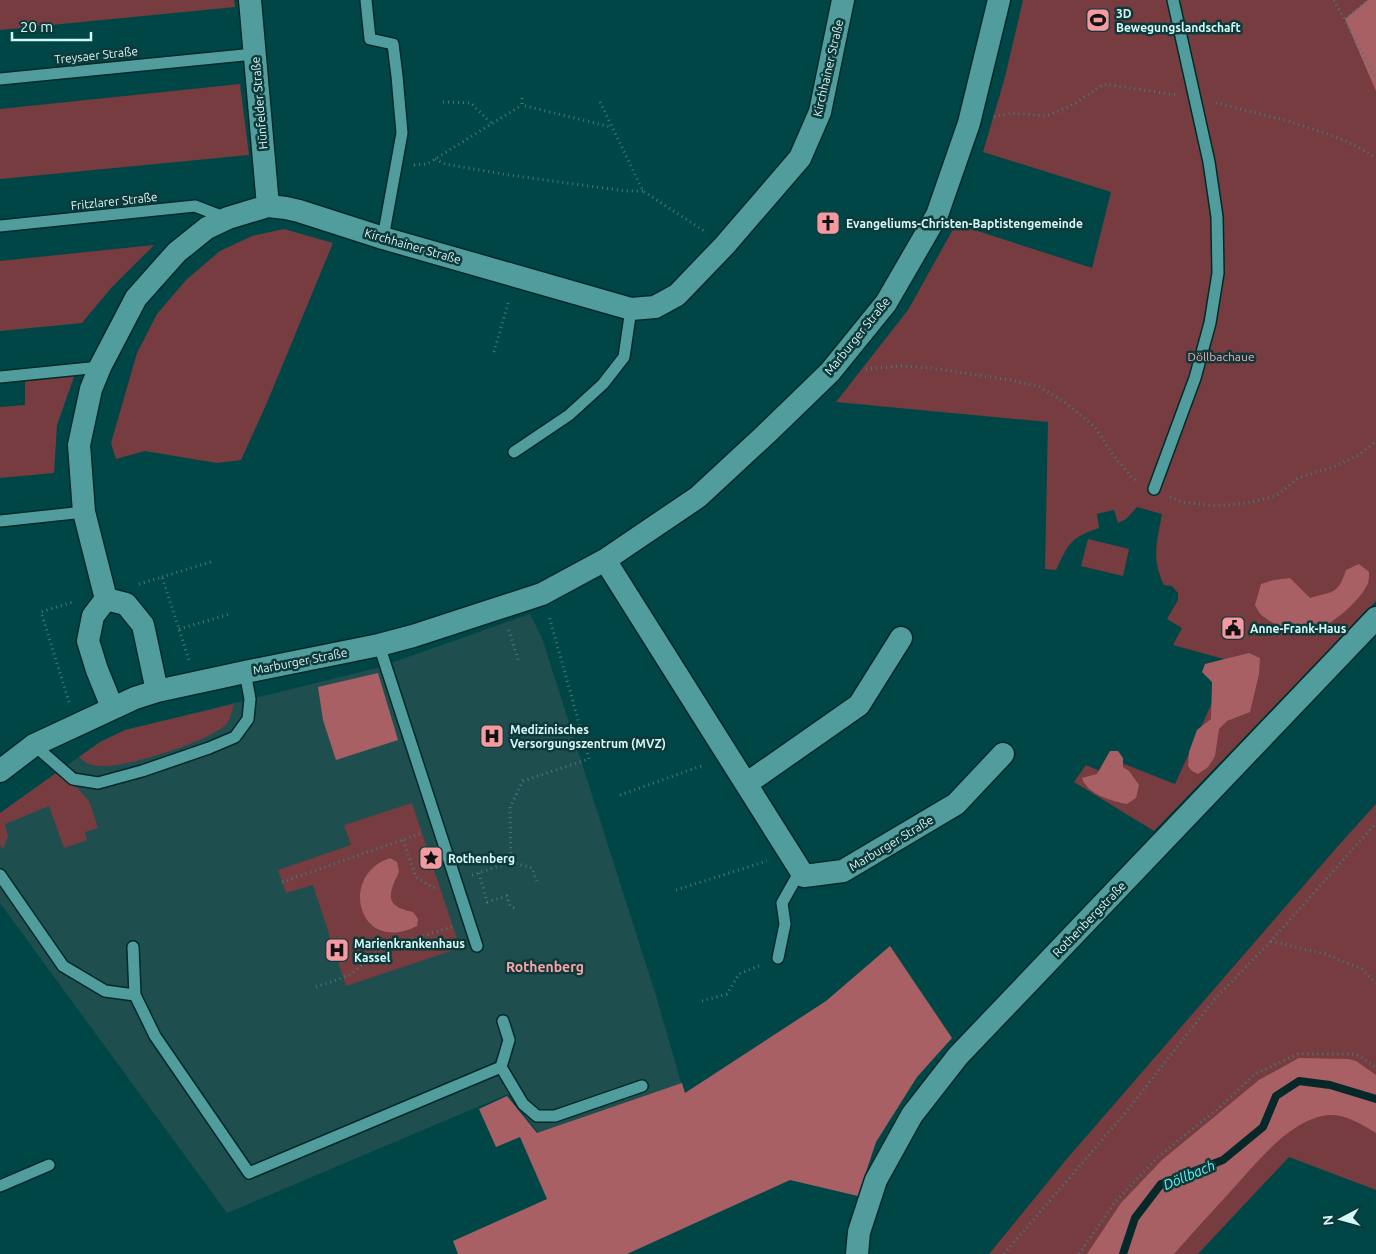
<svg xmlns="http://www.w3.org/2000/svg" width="1376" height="1254" font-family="Ubuntu,sans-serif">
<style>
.built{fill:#1f4e4f}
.green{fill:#763c40}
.forest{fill:#a96065}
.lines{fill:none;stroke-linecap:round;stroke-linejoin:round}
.stream{stroke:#062828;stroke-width:8}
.service-casing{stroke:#002a2a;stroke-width:14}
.minor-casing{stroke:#002a2a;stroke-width:25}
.path{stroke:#407c7c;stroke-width:3;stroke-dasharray:1 4;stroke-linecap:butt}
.service{stroke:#519d9d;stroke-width:11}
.minor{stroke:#519d9d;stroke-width:22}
.labels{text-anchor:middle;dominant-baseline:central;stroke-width:5;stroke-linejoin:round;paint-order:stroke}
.poi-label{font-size:12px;font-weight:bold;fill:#d4f9f9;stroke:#0f3939;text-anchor:start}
.street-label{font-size:12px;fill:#d4f9f9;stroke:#0f3939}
.park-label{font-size:12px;fill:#f9a5a9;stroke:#0f3939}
.neighbourhood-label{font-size:14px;font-weight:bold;fill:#f8a4a9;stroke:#0f3939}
.water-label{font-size:14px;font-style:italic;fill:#61f5f6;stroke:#0f3939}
</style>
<rect width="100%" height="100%" fill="#014646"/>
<!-- built -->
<path class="built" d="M530,614L542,638L656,996L684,1093L544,1140L508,1094L227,1213L0,903V813L100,742L125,730L377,668Z"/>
<!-- green -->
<path class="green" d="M0,0H234L235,7L0,30Z
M1023,0H1376V601L1154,831L1074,782L1086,765L1102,772L1109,758L1175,784L1231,661L1173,645L1182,628L1167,619L1178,600V593L1172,586L1164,585C1151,558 1157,542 1162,514L1137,507L1126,519L1118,523L1114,510L1097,514L1099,528C1070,538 1069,543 1056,570L1045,569L1048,422L836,402L908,310L956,224L1092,268L1111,192L983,152L1005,77Z
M240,84L249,155L0,179V109Z
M284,229L333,243L266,405L241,460L217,463L145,451L116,459L111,443L137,353L157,314L186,280L220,251L252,236Z
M154,245L111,288L82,323L0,331V261Z
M75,374L57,425L54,473L0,478V407L25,405V379Z
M1088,539L1129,549L1123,576L1081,566Z
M234,704C232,709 231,717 228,722C216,740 122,769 100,766C91,766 86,763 79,757L100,742L125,730Z
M59,771L72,782L89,801L98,828L85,832L87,840L64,848L49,806L5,824L8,836L4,847L2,848L0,844V813Z
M412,803L460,948L346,986L313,885L286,893L278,870L351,845L344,825Z
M1376,804V1190L1289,1157L1198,1254H989L1065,1161L1338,846Z"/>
<!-- forest -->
<path class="forest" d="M1368,0H1376V91L1345,19Z
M1359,564L1369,572C1369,577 1369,583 1366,587C1359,601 1331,626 1316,629C1298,634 1278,628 1264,617C1260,615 1257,609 1255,605L1261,584L1274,580L1290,578L1310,598C1333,591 1338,595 1346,570Z
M1249,653L1260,658L1259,674L1250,712L1227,721L1219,729L1215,756L1208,767L1198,774L1192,771L1188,766L1189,752L1197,730L1211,719L1212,682L1202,672L1205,664Z
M378,673L398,740L336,760L323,720L318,687Z
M1110,751H1118L1123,758V767L1129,771L1139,785L1136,798L1127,804C1111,801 1087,794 1082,778L1097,774Z
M390,858L397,862L399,872C388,895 384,906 413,912L418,919L417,926C358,956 338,875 390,858Z
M890,946L952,1038L917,1077L876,1142L858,1196L790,1180L627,1254H458L453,1241L547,1199L520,1137L496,1147L479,1109L507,1096L537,1133L682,1083L685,1093L826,1001Z
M1299,1058L1348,1059L1356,1061L1376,1075V1133C1363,1125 1346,1114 1330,1115C1291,1117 1255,1165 1230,1192C1211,1213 1192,1233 1174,1254H1087L1121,1203L1162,1160L1259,1080Z"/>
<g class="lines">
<!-- stream -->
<path class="stream" d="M1123,1254L1135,1218L1161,1184L1223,1160L1263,1127L1276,1096L1299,1081L1330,1085L1376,1099"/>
<!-- service casing -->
<g class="service-casing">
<path id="service" d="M366,0L370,39L393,44L397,76L402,133L383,238
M0,79L254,54
M0,226L195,206L226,218
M0,377L100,367
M514,452L569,415L603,384L624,357L631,309
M1154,489L1195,378L1210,323L1218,273L1217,217L1209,162L1173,0
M0,521L84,512
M379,645L477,946
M34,745L73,779L98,783L142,771L209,748L235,737L248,719L250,699L245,672
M0,875L63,966L105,991L135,995
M133,947L135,995L155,1036L249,1173L501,1067L509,1040L503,1021
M778,958L785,924L782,903L800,871
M501,1067L523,1104L537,1116H555L642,1086
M0,1186L49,1165"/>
</g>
<!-- minor casing -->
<g class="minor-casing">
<path id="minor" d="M250,0L268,206
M605,560L804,876L843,871L956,804L1003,754
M106,599L84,512L79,445L91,389L100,367L136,298L177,252L207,228L228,218L268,206L286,208L299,211L383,238L631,309L655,307L677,295L725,245L800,158L820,112L843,0
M106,599L93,616L88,641L97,670L112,707
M106,599L126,604L143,625L157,691
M0,771L34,745L135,698L157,691L245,672L379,645L413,636L542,594L605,560L698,497L766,434L830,372L886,303L937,215L969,123L999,0
M746,784L859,705L901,638
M857,1254L859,1232L876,1180L912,1115L958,1056L1376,618"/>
</g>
<!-- path -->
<path class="path" d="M1334,0L1376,78
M1345,19L1368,0
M522,98V105L611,127
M443,102L471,103L492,124
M600,102L643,191L704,231
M1216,103C1267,116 1333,129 1376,158
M994,117L1011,113L1047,116L1073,105L1104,84L1176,95
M435,159L445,164L509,175L625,191H643
M414,165L427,164L522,105
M494,352L509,300
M866,369L901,366L931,368L1010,380L1040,387L1064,402L1095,427L1113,455L1132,478L1138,481
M1170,497L1181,502L1217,506L1247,503L1276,496L1298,478L1333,467L1359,455L1376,441
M162,577L214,561
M139,584L162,577L189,660
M179,629L230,614
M509,630L518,660
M69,702L41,612L73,602
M620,795L704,765
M403,840L416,877L433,888L437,886
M511,862L532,868L537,882
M479,873L487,902L507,896L510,906L517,909
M472,875L511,862L510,807L523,781L589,759L549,616
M282,882L422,833
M676,890L767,861
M1271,941L1325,954L1362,969L1376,983
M316,987L350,975L383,948L452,927
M702,1001L727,994L739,974L761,965
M1004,1254L1126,1112L1214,1000L1271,941L1376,823
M1079,1254L1115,1202L1158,1157L1220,1107L1255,1074L1298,1054H1356L1376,1067"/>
<!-- service -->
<use href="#service" class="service"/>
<!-- minor -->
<use href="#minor" class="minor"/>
</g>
<!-- icons -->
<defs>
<g id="stadium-square" transform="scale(1.25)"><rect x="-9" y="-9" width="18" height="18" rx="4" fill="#f49aa0" stroke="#0f3939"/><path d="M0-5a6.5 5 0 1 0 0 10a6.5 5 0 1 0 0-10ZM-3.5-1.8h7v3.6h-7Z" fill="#111"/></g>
<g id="church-square" transform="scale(1.25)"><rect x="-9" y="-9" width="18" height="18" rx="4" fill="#f49aa0" stroke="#0f3939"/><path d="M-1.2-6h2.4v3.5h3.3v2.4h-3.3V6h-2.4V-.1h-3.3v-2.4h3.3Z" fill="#111"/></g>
<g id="civic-square" transform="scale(1.25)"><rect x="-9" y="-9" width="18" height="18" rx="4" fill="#f49aa0" stroke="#0f3939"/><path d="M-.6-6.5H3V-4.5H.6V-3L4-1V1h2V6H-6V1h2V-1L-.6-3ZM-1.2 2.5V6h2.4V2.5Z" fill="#111"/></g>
<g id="hospital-square" transform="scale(1.25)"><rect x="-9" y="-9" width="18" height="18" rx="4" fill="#f49aa0" stroke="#0f3939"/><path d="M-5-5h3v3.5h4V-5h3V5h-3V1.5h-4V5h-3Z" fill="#111"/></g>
<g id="sight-square" transform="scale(1.25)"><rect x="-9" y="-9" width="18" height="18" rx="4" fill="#f49aa0" stroke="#0f3939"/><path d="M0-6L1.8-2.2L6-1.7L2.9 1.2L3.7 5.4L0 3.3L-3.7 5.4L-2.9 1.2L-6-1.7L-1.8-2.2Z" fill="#111"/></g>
</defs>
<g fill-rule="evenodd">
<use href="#stadium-square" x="1098" y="20"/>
<use href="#church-square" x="828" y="223"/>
<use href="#civic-square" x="1233" y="628"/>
<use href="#hospital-square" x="492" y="736"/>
<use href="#sight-square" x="431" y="858"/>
<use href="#hospital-square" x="337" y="950"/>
</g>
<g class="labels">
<!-- poi labels -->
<g class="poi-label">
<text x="1116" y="13">3D<tspan x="1116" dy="14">Bewegungslandschaft</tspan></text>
<text x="846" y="223">Evangeliums-Christen-Baptistengemeinde</text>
<text x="1250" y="628">Anne-Frank-Haus</text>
<text x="510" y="729">Medizinisches<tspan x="510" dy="14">Versorgungszentrum (MVZ)</tspan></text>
<text x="448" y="858">Rothenberg</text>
<text x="354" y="943">Marienkrankenhaus<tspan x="354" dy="14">Kassel</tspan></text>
</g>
<!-- street labels -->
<g class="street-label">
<text transform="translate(96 55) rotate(-6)">Treysaer Straße</text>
<text transform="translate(828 68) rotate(-77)">Kirchhainer Straße</text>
<text transform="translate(259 103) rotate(-95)">Hünfelder Straße</text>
<text transform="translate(114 201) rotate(-6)">Fritzlarer Straße</text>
<text transform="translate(413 246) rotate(16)">Kirchhainer Straße</text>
<text transform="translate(857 336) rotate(-51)">Marburger Straße</text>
<text transform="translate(300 661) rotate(-11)">Marburger Straße</text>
<text transform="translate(891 843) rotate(-31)">Marburger Straße</text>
<text transform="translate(1089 919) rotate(-46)">Rothenbergstraße</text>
</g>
<!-- park labels -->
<g class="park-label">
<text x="1221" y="356">Döllbachaue</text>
</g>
<!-- neighbourhood labels -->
<g class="neighbourhood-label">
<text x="545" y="967">Rothenberg</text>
</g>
<!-- water labels -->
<g class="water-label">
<text transform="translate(1189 1175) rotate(-23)">Döllbach</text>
</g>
</g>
<!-- north arrow -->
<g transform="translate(1341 1219) rotate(264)" stroke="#0f3939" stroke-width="4" paint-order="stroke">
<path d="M0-4L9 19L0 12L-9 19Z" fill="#d4f9f9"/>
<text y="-8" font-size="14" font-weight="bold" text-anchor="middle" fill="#d4f9f9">N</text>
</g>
<!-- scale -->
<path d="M12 32v8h79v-8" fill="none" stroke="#d4f9f9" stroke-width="2.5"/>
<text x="20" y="32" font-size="15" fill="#d4f9f9" stroke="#0f3939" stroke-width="4" paint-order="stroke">20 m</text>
</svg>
